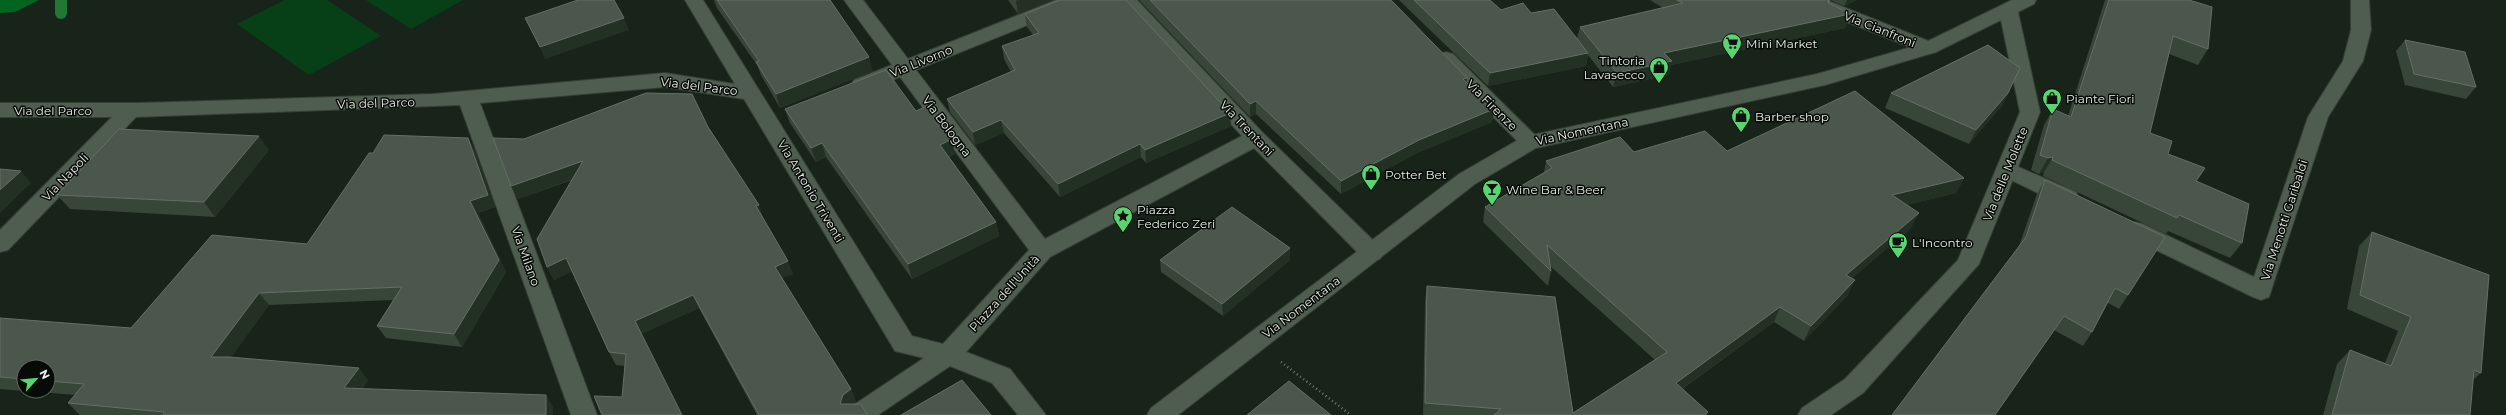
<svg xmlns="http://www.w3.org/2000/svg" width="2506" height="415" font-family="Montserrat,sans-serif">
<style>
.green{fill:#074016}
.forest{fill:#016421}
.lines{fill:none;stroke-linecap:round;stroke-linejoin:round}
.stream{stroke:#217734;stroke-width:12}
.street-casing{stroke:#363f36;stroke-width:2}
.secondary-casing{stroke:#363f36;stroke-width:2}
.path{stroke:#717b72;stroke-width:2.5;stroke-dasharray:1 3;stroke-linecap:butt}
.street{fill:#4f5d50;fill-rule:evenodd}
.secondary{fill:#4f5d50;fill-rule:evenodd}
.wall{fill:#384539}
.shaded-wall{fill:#233024}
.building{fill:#4b574c;stroke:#646f65}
.labels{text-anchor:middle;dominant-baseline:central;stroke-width:3;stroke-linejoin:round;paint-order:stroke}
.street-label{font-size:12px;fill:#e9f0e9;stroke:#070b07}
.poi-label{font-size:12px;fill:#e9f0e9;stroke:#070b07;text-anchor:start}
</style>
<rect width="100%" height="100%" fill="#182419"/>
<!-- green -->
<path class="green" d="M285,0H327L381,36L309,75L237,24Z
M366,0H463L411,29Z"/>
<!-- forest -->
<path class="forest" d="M0,0H39L15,12L0,13Z"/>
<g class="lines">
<!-- stream -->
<path class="stream" d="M61,0V13"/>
<!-- street casing -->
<g class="street-casing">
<path id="street" d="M685,0H703L912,336L943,344L1029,250L900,77C886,82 869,94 854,90L851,85L854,80L892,65L844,0H863L908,59L1056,0H1082L1080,4L916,70L1045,239L1242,136L1117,0H1137L1263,133L1380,247L1383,253L1380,259L1372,261L1364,259L1254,148L1050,257L966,352L1010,369L1046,415H1018L992,383L950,366L878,415H845L849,408L924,358L895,351L744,99L665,87L480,103L597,415H571L460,105L136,117L8,250L0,252V230L112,117H0V103H139L433,94L665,73L735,84Z
M1800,0H1826L1936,44L1939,48L1936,52L1929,54L1922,52L1802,4Z
M2351,0H2369L2371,30L2363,61L2328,117L2269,297L2261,300L2253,297L2127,236L2124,230L2127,224L2135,222L2143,224L2254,277L2308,117L2343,61L2351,30Z
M1446,52L1453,54L1537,137L1540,142L1537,147L1530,149L1523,147L1439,62L1436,58L1439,54Z
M2007,162L2076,192L2079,198L2076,204L2068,206L2060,204L1999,174L1996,169L1999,164Z"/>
</g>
<!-- secondary casing -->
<g class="secondary-casing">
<path id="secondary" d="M2012,0H2036L2034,4L2018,12L2040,112L1979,264L1863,393L1831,415H1798L1802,408L1845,379L1958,260L2020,112L2001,20L1936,52L1825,85L1536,148L1475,184L1178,415H1147L1151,408L1459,174L1523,137L1817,74L1922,44Z"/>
</g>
<!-- path -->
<path class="path" d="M1281,362L1351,415"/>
<!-- street -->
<use href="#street" class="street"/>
<!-- secondary -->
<use href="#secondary" class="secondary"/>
</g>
<!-- wall -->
<path class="wall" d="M714,0H830L873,71L780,108L761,75L757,65L717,8Z
M1008,0H1052L1018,14Z
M1139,0H1391L1467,82L1494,109L1492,122L1417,153L1341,194L1256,114L1250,117Z
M1399,0H1490L1501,10L1531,13L1577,38L1580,27L1663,8L1650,0H1828L1829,4L1850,14L1845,28L1671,65L1668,75L1613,87L1588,55L1586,66L1488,86Z
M1830,0H1857L1844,6Z
M2105,0H2189L2208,49L2198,65L2169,54L2150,133L2168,154L2205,168L2196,181L2242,243L2230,258L2168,231L2166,234L2043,176L2044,172L2039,174L2031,170L2044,125L2053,109L2068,116Z
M1025,14L1231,126L1146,163L1141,157L1060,197L1004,133L975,145L950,112L947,99L1011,72L1004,59L1002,46L1033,35L1027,27Z
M2405,40L2476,87L2466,99L2405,85L2396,51Z
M1891,93H2008L2001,107L1969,144L1885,108Z
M785,109L916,111L955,154L949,157L996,222L999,236L912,279L826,157L816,162L790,123Z
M708,127L763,217V218L793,274L782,278L851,389L856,402L852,404L867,415H757L699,308L641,334L622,397L625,366L616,365L609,352L572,271L554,280L547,267L572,180L518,199L511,186L524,139Z
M269,150L215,217L70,209L57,195Z
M475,150L495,207L478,213L506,272L462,347L386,338L377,326L393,300L269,305L231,357L368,380L362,389L553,407V415H80L68,403L75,395L29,391H48V367H24V391L0,389V318L131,328L307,244Z
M1727,151L1964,178L1956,193L1906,205L1911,228L1852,278L1848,295L1804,341L1774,322L1682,389L1708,412L1707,415H1423L1425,301L1427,286L1573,413L1655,360L1550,266L1551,271L1548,286L1483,222L1485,207L1544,173L1546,161L1634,152Z
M2045,180L2128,295L2119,309L2108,303L2092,332L2083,346L2054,330L2019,246L2037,194Z
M2372,232L2481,373L2473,380L2470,415H2323L2337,364L2350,350L2385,363L2398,331L2347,309L2359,246Z
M1290,248V260L1223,316L1161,272L1160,260Z"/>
<!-- shaded-wall -->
<path class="shaded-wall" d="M1018,0H1052L1018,14L1016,1Z
M1847,0H1857L1844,6Z
M1850,14L1845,28L1671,65L1668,75L1613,87L1617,73L1664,53Z
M624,18L629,30L545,59L540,47Z
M1588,53L1586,66L1488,86L1490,73Z
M869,57L873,71L780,108L776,94Z
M1467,78L1465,91L1463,79Z
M2008,93L2001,107L1969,144L1976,130Z
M1256,101V114L1250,117V104Z
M1494,109L1492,122L1417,153L1341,194V181L1419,140Z
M1230,113L1231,126L1146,163L1145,150Z
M1001,120L1004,133L975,145L973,132Z
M259,136L269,150L215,217L204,202Z
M468,138L475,150L495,207L478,213L506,272L462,347L454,334Z
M952,139L955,154L944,159L940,145Z
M822,143L826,157L816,162L811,148Z
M1140,144L1141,157L1060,197L1058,184Z
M2053,157L2044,172L2039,174L2048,158Z
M583,161L589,173L518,199L511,186Z
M21,171L31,183L0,213V190Z
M1964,178L1956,193L1885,210L1892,195Z
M759,205L763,217L760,219L756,206Z
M1919,213L1911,228L1839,290L1846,275Z
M996,222L999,236L912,279L908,264Z
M1290,248V260L1223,316L1222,304Z
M566,258L573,271L554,280L547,267Z
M788,261L793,274L780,279L775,267Z
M1855,280L1848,295L1804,341L1811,326Z
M259,293L269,305L222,370L211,357Z
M693,295L699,308L641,334L635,321Z
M1780,307L1774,322L1670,397L1676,383Z
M359,368L368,380L354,401L344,388Z
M851,389L856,402L848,407L840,404L843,395Z
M546,395L553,407V415H546Z"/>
<!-- building -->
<path class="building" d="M578,0H614L624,18L540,47L525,18Z
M717,0H830L869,57L776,94L756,62L759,61Z
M1060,0H1126L1230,113L1145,150L1140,144L1058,184L1001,120L973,132L947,99L1015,70L1002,46L1039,33L1025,14Z
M1150,0H1391L1467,78L1463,79L1494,109L1419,140L1341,181L1256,101L1250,104Z
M1414,0H1490L1501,10L1523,3L1531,13L1554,9L1588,53L1490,73Z
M1677,0H1828L1830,1L1827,2L1850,14L1664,53L1672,61L1617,73L1580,27L1683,3Z
M2109,0H2189L2212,7L2208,49L2173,36L2150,133L2172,141L2168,154L2205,168L2196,181L2249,204L2242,243L2179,215L2177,218L2052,160L2053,157L2048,158L2040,155L2053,109L2071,117Z
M2405,40L2465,52L2476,87L2414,74Z
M1988,45L2020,68L2008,93L1976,130L1891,93Z
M886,70L916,111L927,106L952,139L940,145L996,222L908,264L822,143L811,148L785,109Z
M1855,91L1964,178L1892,195L1919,213L1846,275L1855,280L1811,326L1780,307L1676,383L1708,412L1704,415H1494L1501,409L1425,403L1427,286L1555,297L1573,413L1667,352L1547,245L1551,271L1485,207L1552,168L1546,161L1620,137L1634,152L1705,131L1727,151Z
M646,93L692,94L708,127L759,205L756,206L788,261L775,267L851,389L843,395L840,404H861L867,415H759L693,295L635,321L682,415H602L594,396L622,397L626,354L609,352L566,258L547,267L537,239L583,161L511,186L493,138L524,139Z
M119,129L259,136L204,202L57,195Z
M384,135L468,138L488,195L470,201L499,260L454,334L377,326L402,287L259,293L211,357H229L359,368L344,388L546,395V415H163L164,412L68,403L84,384L48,381V367H24V379L0,377V318L131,328L212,235L307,244L369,153H373Z
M0,169L21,171L0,190Z
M2045,180L2165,237L2128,295L2115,288L2092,332L2064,316L1995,415H1892L2026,237Z
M1232,207L1290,248L1222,304L1160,260Z
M2372,232L2489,275L2481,373L2474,370L2470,415H2332L2350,350L2391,366L2411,317L2360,295Z
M962,380L991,415H901Z
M1289,381L1331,415H1247Z"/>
<!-- icons -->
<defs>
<g id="supermarket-pin" transform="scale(1)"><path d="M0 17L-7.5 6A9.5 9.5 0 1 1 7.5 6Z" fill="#59d56f" stroke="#070b07"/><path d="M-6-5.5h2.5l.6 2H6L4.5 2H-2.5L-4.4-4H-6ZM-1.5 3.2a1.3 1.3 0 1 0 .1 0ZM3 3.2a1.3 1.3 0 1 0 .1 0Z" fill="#111"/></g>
<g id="shop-pin" transform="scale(1)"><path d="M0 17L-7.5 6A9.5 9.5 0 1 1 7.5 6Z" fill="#59d56f" stroke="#070b07"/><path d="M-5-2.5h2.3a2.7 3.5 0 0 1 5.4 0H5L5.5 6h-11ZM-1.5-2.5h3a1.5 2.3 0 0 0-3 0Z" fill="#111"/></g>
<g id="bar-pin" transform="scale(1)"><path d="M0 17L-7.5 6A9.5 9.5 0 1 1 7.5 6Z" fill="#59d56f" stroke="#070b07"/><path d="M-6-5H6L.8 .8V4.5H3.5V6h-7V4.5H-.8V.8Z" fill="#111"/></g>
<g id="sight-pin" transform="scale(1)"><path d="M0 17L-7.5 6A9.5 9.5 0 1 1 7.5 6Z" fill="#59d56f" stroke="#070b07"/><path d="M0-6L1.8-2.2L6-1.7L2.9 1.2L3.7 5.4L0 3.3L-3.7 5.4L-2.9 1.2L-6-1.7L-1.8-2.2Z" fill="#111"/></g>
<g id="cafe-pin" transform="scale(1)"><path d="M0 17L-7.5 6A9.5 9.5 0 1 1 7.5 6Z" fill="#59d56f" stroke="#070b07"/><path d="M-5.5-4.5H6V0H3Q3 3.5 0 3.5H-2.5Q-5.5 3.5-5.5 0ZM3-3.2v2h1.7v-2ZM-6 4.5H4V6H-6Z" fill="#111"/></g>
</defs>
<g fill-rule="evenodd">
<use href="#supermarket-pin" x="1732" y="43"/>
<use href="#shop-pin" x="1659" y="67"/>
<use href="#shop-pin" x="2052" y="98"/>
<use href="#shop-pin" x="1741" y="116"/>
<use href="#shop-pin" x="1371" y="174"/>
<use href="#bar-pin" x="1492" y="189"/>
<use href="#sight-pin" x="1123" y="216"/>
<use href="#cafe-pin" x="1898" y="242"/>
</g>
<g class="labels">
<!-- street labels -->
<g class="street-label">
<text transform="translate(1880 29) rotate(22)">Via Cianfroni</text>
<text transform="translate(921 61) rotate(-22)">Via Livorno</text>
<text transform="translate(699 86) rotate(7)">Via del Parco</text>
<text transform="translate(376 103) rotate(-2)">Via del Parco</text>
<text transform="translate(1492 105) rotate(45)">Via Firenze</text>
<text x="53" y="110">Via del Parco</text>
<text transform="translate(947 126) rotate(53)">Via Bologna</text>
<text transform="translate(1247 128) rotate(46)">Via Trentani</text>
<text transform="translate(1582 131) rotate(-12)">Via Nomentana</text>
<text transform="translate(2005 174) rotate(-68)">Via delle Molette</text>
<text transform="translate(65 177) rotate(-46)">Via Napoli</text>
<text transform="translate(811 191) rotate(59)">Via Antonio Triventi</text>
<text transform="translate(2284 220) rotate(-72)">Via Menotti Garibaldi</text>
<text transform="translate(526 256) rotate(70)">Via Milano</text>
<text transform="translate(1004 293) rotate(-48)">Piazza dell'Unità</text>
<text transform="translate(1301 307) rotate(-37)">Via Nomentana</text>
</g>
<!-- poi labels -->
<g class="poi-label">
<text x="1746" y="43">Mini Market</text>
<text x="1645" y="60" text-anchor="end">Tintoria<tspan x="1645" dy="14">Lavasecco</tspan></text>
<text x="2066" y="98">Piante Fiori</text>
<text x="1755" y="116">Barber shop</text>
<text x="1385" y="174">Potter Bet</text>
<text x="1506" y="189">Wine Bar &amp; Beer</text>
<text x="1137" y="209">Piazza<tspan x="1137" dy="14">Federico Zeri</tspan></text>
<text x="1912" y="242">L'Incontro</text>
</g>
</g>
<!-- north arrow -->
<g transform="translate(36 379) rotate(63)"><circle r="19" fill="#070b07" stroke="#616761"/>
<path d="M0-3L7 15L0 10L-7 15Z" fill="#59d56f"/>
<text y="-6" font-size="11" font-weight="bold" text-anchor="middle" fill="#e9f0e9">N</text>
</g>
</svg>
